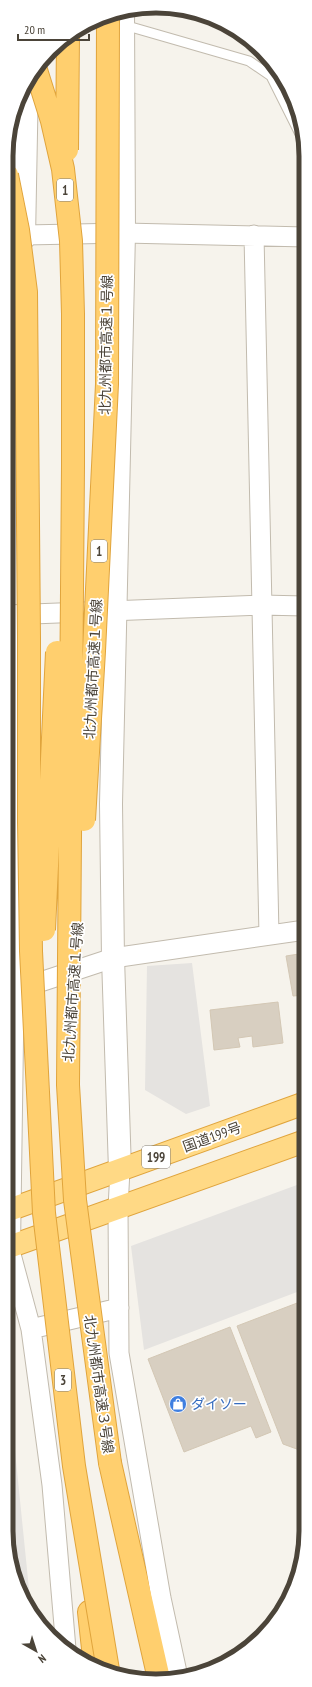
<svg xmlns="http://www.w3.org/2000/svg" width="312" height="1687" font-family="'PT Sans Narrow','Noto Sans JP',sans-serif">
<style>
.parking{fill:#e5e3e0}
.building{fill:#d8cfc1;stroke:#d3c7b4}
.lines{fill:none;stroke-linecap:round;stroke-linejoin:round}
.service-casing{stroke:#c2bbae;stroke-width:11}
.minor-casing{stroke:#c2bbae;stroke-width:21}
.tertiary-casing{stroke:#c2bbae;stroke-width:24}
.trunk-casing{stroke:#e0a43c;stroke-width:24}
.motorway-casing{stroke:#e0a43c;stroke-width:24}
.service{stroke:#fff;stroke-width:9}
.minor{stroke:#fff;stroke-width:19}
.tertiary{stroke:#fff;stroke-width:22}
.trunk{stroke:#ffd985;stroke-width:22}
.motorway{stroke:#ffcf6e;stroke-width:22}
.motorway-bridge-casing{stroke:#e0a43c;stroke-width:24;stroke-linecap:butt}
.motorway-bridge{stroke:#ffcf6e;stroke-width:22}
.labels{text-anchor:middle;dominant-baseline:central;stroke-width:3.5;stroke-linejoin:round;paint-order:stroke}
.shield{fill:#fff;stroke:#817c74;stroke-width:1}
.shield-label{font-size:13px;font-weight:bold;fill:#4b4439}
.street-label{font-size:14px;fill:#4b4439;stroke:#fff}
.shop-label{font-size:14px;fill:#366cbe;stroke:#fff;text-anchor:start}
.rim{fill:none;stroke:#4b4439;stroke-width:5}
</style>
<rect width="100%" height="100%" fill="#f6f3ec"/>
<!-- parking -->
<path class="parking" d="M192,963L210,1106L186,1114L145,1090L147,966Z
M305,1182V1289L144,1350L131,1246Z
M13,1431L31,1609L17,1588L6,1531V1432Z"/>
<!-- building -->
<path class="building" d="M305,953V995L293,996L286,956Z
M278,1002L283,1043L253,1047L252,1036L238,1038L240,1047L214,1050L210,1010Z
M305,1300V1452L283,1444L237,1326Z
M230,1327L271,1432L256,1438L251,1426L184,1452L148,1359Z"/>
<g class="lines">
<!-- service casing -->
<g class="service-casing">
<path id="service" d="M124,25L249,61L271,76L306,146"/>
</g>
<!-- minor casing -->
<g class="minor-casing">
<path id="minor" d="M254,235L269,935
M7,241L25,235L124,233L306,237
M7,615L261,605L305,606
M19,989L113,958L305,930
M120,1170L118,1208L119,1353L161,1598L178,1677
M9,1247L31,1329L52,1485L66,1649
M31,1329L119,1308"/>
</g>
<!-- tertiary casing -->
<g class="tertiary-casing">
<path id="tertiary" d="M24,238L27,80
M120,1170L113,958L111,804L124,233L123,11
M9,1247L18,623"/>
</g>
<!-- trunk casing -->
<g class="trunk-casing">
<path id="trunk" d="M6,1211L305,1103
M6,1248L305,1141"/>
</g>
<!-- motorway casing -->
<g class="motorway-casing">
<path id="motorway" d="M110,1463L159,1679
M89,1612L95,1667"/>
</g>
<!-- service -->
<use href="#service" class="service"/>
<!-- minor -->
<use href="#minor" class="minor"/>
<!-- tertiary -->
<use href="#tertiary" class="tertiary"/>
<!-- trunk -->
<use href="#trunk" class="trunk"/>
<!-- motorway -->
<use href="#motorway" class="motorway"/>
<!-- motorway-bridge casing -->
<g class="motorway-bridge-casing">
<path id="motorway-bridge" d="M36,70L52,121L63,169L71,241L73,314V466L68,1085L75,1200L110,1463
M67,150L68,35
M7,175L18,230L26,292L29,638V822L31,951L44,1213L74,1466L108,1670
M84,820L94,651L107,384L108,15
M44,930L57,652"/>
</g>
<!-- motorway-bridge -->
<use href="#motorway-bridge" class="motorway-bridge"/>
</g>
<!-- icons -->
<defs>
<g id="shop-disc" transform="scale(0.9)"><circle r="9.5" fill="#3f7fe0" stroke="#fff"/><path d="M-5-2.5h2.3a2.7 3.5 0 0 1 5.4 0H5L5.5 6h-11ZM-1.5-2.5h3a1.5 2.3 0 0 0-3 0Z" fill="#fff"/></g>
</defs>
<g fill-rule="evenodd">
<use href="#shop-disc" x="178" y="1404"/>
</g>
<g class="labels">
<!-- shield labels -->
<g class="shield">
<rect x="57" y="179" width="16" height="22" rx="3"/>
<rect x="91" y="540" width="16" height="22" rx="3"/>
<rect x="142" y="1146" width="28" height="22" rx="3"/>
<rect x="55" y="1369" width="16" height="22" rx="3"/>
</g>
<g class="shield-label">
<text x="65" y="190">1</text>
<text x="99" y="551">1</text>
<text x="156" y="1157">199</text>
<text x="63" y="1380">3</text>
</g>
<!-- street labels -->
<g class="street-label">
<text transform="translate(106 345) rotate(-89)">北九州都市高速１号線</text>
<text transform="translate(93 669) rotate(-87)">北九州都市高速１号線</text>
<text transform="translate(73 992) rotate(-86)">北九州都市高速１号線</text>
<text transform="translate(212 1137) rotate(-20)">国道199号</text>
<text transform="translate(99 1384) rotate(82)">北九州都市高速３号線</text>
</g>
<!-- shop labels -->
<g class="shop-label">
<text x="191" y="1404">ダイソー</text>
</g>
</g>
<!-- crop -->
<path d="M0 0H312V1687H0ZM156 13H156A143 143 0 0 1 299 156V1531A143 143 0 0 1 156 1674H156A143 143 0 0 1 13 1531V156A143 143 0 0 1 156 13Z" fill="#fff" fill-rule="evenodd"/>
<path class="rim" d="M156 13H156A143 143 0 0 1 299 156V1531A143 143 0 0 1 156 1674H156A143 143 0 0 1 13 1531V156A143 143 0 0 1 156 13Z"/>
<!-- north arrow -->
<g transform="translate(36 1651) rotate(141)" stroke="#ffffff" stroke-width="3" paint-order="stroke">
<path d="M0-3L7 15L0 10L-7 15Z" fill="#4b4439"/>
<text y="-6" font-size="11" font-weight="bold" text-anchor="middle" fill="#4b4439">N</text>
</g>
<!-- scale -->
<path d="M18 34v6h71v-6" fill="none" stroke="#4b4439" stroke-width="2"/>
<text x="24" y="34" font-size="12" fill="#4b4439" stroke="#ffffff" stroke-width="3" paint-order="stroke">20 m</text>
</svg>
